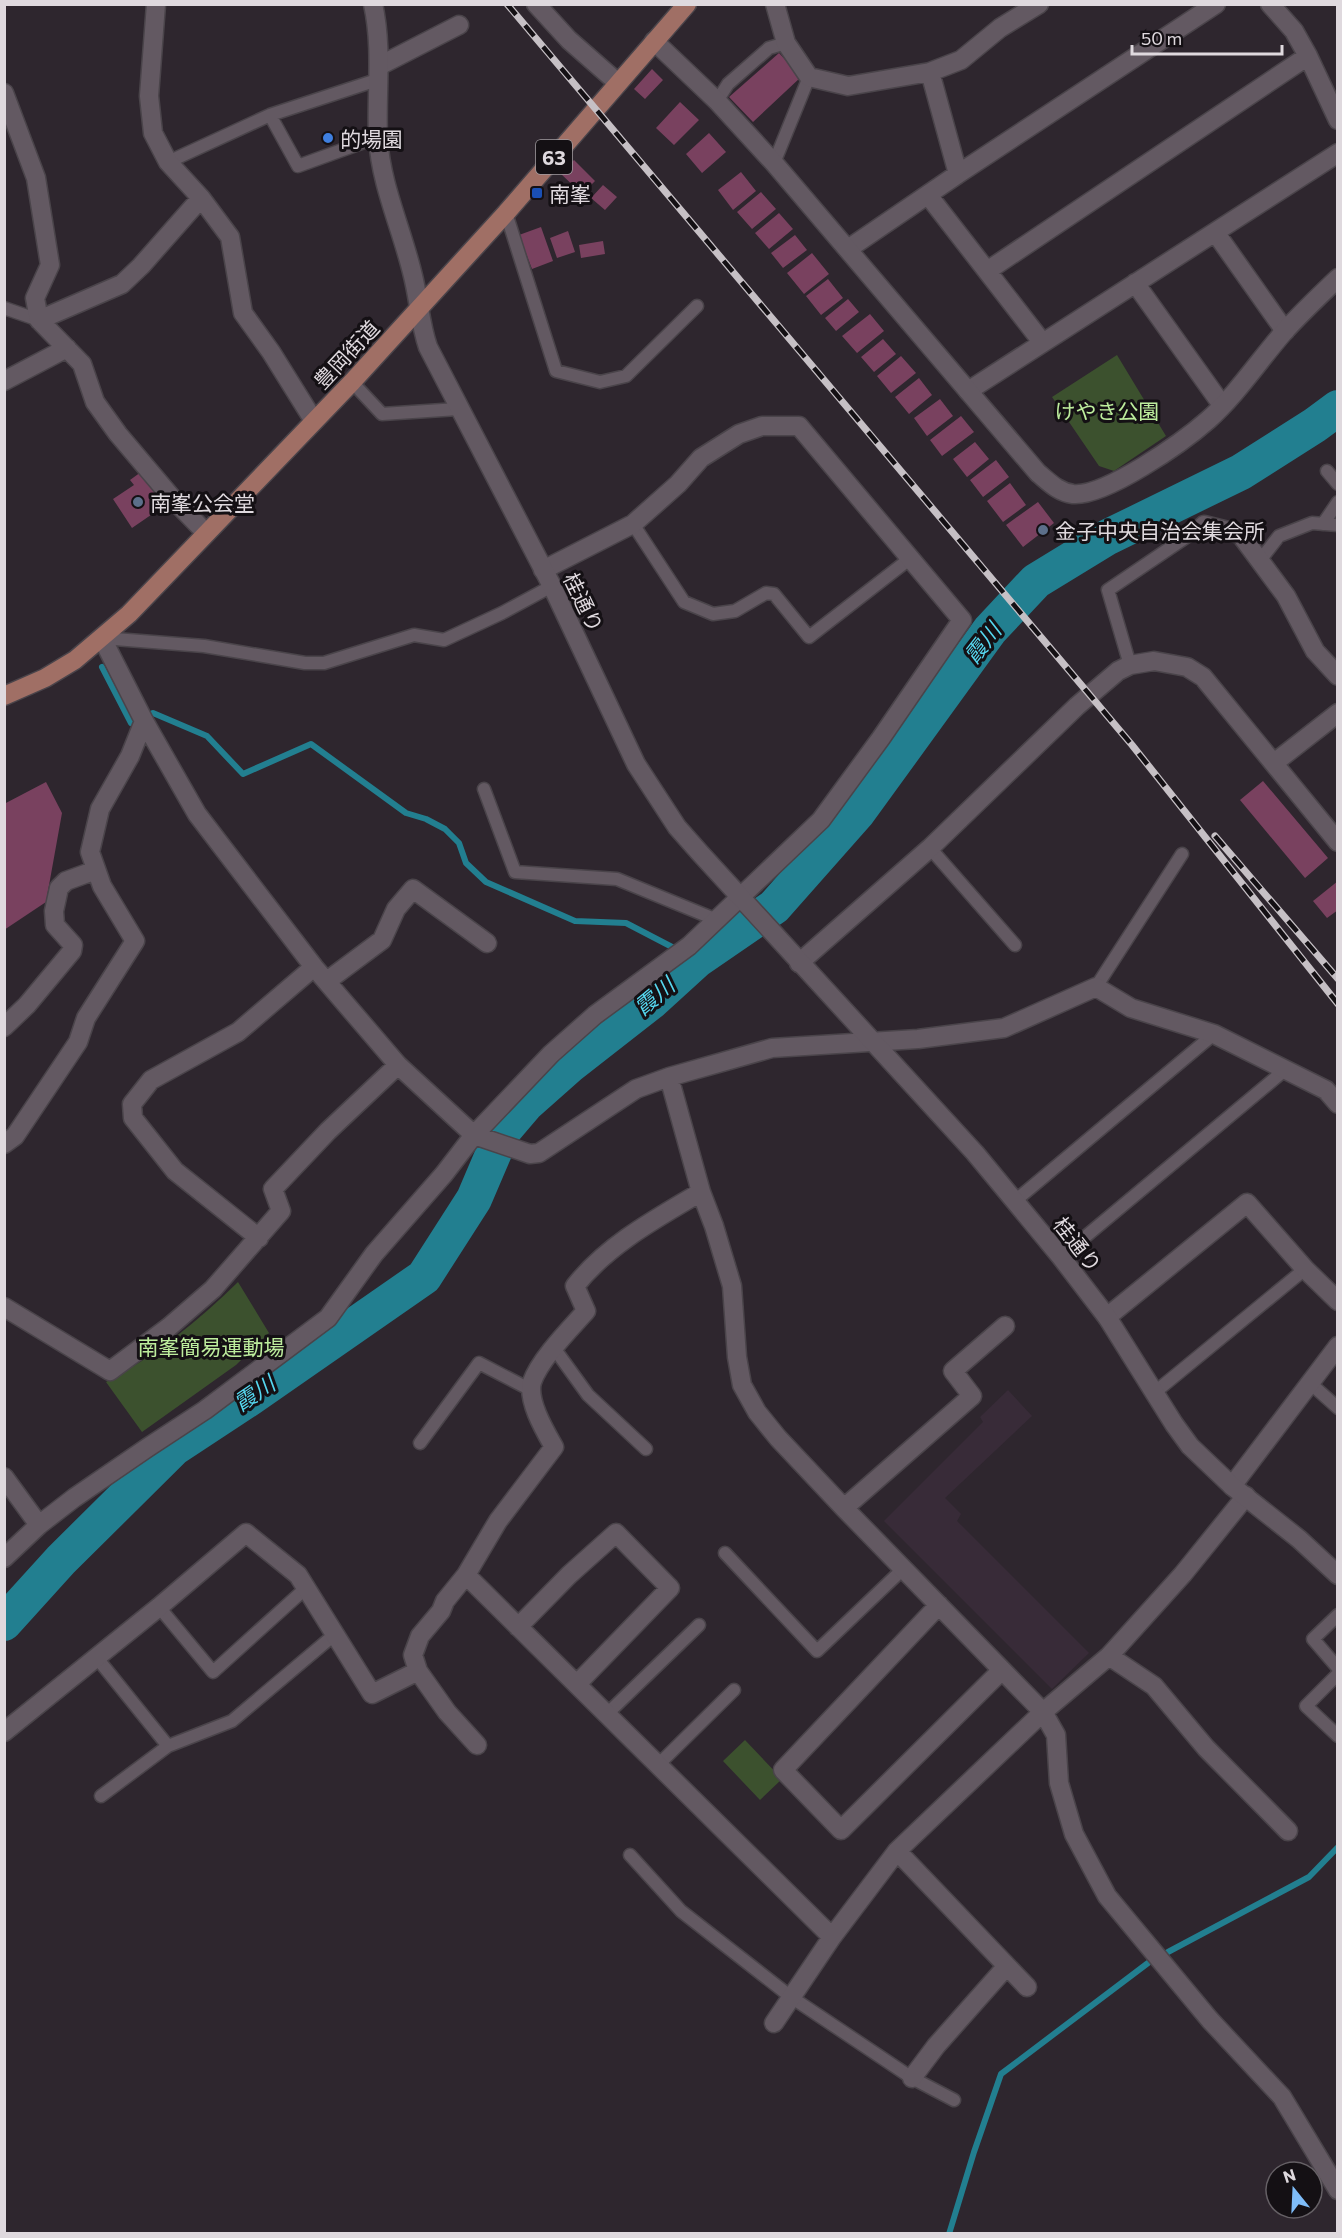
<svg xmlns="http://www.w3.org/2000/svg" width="1342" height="2238" font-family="Commissioner,'Noto Sans JP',sans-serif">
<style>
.built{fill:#382b38}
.green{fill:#3c512e}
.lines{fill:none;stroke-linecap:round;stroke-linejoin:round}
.stream{stroke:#227f90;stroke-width:6}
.river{stroke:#227f90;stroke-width:36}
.building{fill:#79415f}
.lane-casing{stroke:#4a444a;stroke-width:15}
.street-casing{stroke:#4a444a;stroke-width:21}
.secondary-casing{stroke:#4a444a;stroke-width:21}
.primary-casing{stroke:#4a444a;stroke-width:21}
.lane{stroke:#635962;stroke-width:12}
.street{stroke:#635962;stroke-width:18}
.secondary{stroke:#635962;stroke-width:18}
.primary{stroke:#a06f65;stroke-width:18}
.rail-casing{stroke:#c6c0c5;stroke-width:7}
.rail{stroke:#141014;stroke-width:4.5;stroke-dasharray:14;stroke-linecap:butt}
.shop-dot{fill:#3f7fe0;stroke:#141014;stroke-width:2}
.transit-dot{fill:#1a4fb4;stroke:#141014;stroke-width:2}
.service-dot{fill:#5c6f8a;stroke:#141014;stroke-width:2}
.labels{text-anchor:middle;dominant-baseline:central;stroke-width:6;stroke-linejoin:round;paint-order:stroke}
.shield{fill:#141014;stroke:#a29da1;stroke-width:1.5}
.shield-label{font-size:20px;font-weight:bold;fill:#dfd9de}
.poi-label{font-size:21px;fill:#dfd9de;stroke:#141014;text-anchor:start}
.street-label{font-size:21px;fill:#dfd9de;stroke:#141014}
.park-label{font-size:21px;fill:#bded9d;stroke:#141014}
.water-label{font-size:22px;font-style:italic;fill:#56d7ef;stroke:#141014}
</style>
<rect width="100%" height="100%" fill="#2e262e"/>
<!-- built -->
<path class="built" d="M1008,1390L1032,1416L945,1498L961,1514L957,1521L1089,1653L1052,1689L884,1521L983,1422L980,1417Z"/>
<!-- green -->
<path class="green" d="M1117,355L1166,436L1114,471L1099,466L1052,397Z
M238,1282L269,1333L236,1365L142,1432L106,1382C155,1356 198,1321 238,1282Z
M745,1740L782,1779L760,1800L723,1761Z"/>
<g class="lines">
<!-- stream -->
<path class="stream" d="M102,667L131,723L153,713L207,736L243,774L311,744L406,813L426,819L445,829L459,843L466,863L486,882L575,921L626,923L697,960
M1168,1952L1309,1877L1338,1847
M949,2234L974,2152L1001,2074L1148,1963"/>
<!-- river -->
<path class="river" d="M4,1623L61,1560L174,1448L250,1398L424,1277L474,1199L503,1131L526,1104L570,1065L652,1001L697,960L774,907L858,812L990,630L1036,581L1108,537L1241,472L1315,425L1338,408"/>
</g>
<!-- building -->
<path class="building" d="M779,53L801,77L753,122L729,97Z
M652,69L663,80L645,99L634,89Z
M680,102L699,120L674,145L656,128Z
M709,133L726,152L702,173L686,154Z
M574,160L595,181L582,194L560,173Z
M741,172L756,191L733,210L718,190Z
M603,185L617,197L605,210L591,198Z
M761,192L776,209L752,229L737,212Z
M779,213L793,229L769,249L755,233Z
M541,227L553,261L532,269L519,235Z
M568,231L575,252L557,258L550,238Z
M795,235L807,250L783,268L771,253Z
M603,241L605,254L581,258L579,245Z
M812,253L829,274L804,294L787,273Z
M828,279L843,298L821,315L806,296Z
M848,299L859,312L836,331L825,318Z
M870,314L884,331L857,353L842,336Z
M883,339L896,354L874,372L861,357Z
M901,356L916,373L891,393L877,376Z
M919,378L932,395L909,414L895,397Z
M940,399L953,416L927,436L914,418Z
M961,416L974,432L942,456L930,440Z
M975,442L989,459L967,477L953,459Z
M996,460L1009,477L983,497L970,480Z
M141,472L164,506L132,528L113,499L134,485L130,480Z
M1010,483L1026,505L1003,522L987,501Z
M1038,502L1054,523L1023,547L1006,525Z
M1263,781L1328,858L1305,878L1240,800Z
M46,782L62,813L46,902L4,930V804Z
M1338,881V910L1327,918L1313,901Z"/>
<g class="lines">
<!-- lane casing -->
<g class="lane-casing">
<path id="lane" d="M717,101L728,84L769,48L786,43
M270,115L298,166L378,137
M168,162L270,115L380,79
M774,163L809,77
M506,213L556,371L600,382L626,376L697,306
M4,308L39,320
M352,382L382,414L458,409
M1327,471L1338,484
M633,524L684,602L713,614L735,611L766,593L774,594L809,637L912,557
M1323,524L1338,502
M1261,559L1279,536L1312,523L1338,525
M102,638L204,646L305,663H324L414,635L444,640L502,613L552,586
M1130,665L1108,590L1204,525
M484,789L515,872L617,879L717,920
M930,848L1015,945
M1096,987L1182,854
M1015,1201L1214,1034
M1061,1257L1286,1069
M554,1348L588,1395L646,1449
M1310,1383L1338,1408
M1154,1393L1305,1269
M420,1443L479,1363L533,1391
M725,1553L817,1651L903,1569
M159,1607L213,1672L306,1588
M1338,1615L1313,1639L1338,1668
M97,1658L168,1746L101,1796
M1338,1674L1306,1706L1338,1736
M607,1714L699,1625
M168,1746L232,1721L334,1635
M658,1765L734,1690
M630,1855L681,1911L791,1997L912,2078L954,2100"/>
</g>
<!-- street casing -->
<g class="street-casing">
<path id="street" d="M156,4L149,96L153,133L168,162L201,198L230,237L243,313L271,352L314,421
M536,4L569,40L618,83
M775,4L786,43L809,77L848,86L930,72
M1270,4L1294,31L1308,56L1338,120
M379,66L459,25
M4,93L36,178L50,265L35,298L39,320L82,364L95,402L118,434L173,499L206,533
M958,174L1216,4
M928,195L1042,342
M1215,232L1285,331
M848,249L958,174L930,72L961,60L1000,28L1039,4
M987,271L1308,56
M1135,283L1222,405
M39,320L122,284L141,266L201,198
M4,381L67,348
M968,391L1338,153
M1204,525L1240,534L1286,596L1315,651L1338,676
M102,638L144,721L197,814L314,967L398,1065L474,1135L530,1154L539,1153L636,1089L669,1077L772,1048L918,1039L1004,1028L1096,987L1131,1008L1214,1034L1326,1090L1338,1104
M1274,763L1338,713
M799,963L930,848L1077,706L1118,671L1130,665L1154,661L1187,667L1203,677L1338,842
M327,981L382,940L396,909L413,889L487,943
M4,1027L27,1005L72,951L73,945L55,925L54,911L59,888L66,881L96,870
M669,1077L701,1192L714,1226L732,1286L737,1357L742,1385L757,1412L778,1438L844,1508L1043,1712L1056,1735L1059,1783L1074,1834L1107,1896L1210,2020L1282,2097L1338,2190
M4,1144L15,1136L78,1042L86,1018L135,941L102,886L90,852L100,809L130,756L144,721
M259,1238L175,1171L133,1118L132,1104L151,1080L238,1032L314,967
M4,1307L110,1371L169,1327L213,1289L281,1211L273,1189L328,1131L398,1065
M1107,1317L1247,1203L1305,1269L1338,1301
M4,1477L39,1525
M1232,1486L1338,1346
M844,1508L972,1396L953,1371L1005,1326
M4,1558L39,1525L74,1498L147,1448L205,1410L328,1318L374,1254L444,1174L474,1135L551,1054L595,1015L689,946L821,820L881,738L962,620L799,426H762L739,434L701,458L678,484L633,524L543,570
M466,1575L832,1937
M939,1605L783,1770L841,1830L1002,1670
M518,1627L569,1575L616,1533L670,1588L577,1684
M1109,1656L1154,1686L1206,1748L1288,1831
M418,1671L447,1712L477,1745
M4,1732L159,1607L246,1533L298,1575L372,1694L418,1671L413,1655L420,1636L441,1611L445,1601L466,1575L498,1521L554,1447C545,1431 527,1401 532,1382C540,1359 570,1329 586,1311L575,1286C607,1245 657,1218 701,1192
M897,1851L1027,1987
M774,2023L832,1937L897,1851L1043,1712L1109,1656L1183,1574L1246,1496
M912,2078L936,2046L1006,1967"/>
</g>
<!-- secondary casing -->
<g class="secondary-casing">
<path id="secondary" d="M373,4C383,49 376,93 378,138C381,186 402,229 413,276C419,300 420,324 428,347L552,586L636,764L677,827L700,853L975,1153L1061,1257L1107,1317L1174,1424L1190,1446L1232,1486L1299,1539L1338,1575
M654,41L717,101L774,163L1038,473C1049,482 1058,492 1073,494C1105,497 1183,442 1208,420C1236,395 1258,362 1283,333C1300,314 1319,296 1338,278"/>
</g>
<!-- primary casing -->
<g class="primary-casing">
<path id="primary" d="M4,696L45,678L75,660L129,614L352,382L506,213L687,4"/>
</g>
<!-- lane -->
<use href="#lane" class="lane"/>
<!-- street -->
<use href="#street" class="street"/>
<!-- secondary -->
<use href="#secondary" class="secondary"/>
<!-- primary -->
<use href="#primary" class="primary"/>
<!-- rail casing -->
<g class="rail-casing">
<path id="rail" d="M507,4L1132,745L1338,1004
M1215,836L1338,979"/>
</g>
<!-- rail -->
<use href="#rail" class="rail"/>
</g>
<!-- markers -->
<circle class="shop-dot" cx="328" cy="138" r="6"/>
<rect class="transit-dot" x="531" y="187" width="12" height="12" rx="3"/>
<g class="service-dot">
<circle cx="138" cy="502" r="6"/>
<circle cx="1043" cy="530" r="6"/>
</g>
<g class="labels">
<!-- shield labels -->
<rect class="shield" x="536" y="140" width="36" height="34" rx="4.5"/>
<g class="shield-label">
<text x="554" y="157">63</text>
</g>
<!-- poi labels -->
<g class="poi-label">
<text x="340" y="138">的場園</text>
<text x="549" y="193">南峯</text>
<text x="150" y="502">南峯公会堂</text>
<text x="1055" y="530">金子中央自治会集会所</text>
</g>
<!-- street labels -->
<g class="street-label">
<text transform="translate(346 354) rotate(-47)">豊岡街道</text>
<text transform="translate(584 602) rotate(64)">桂通り</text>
<text transform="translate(1078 1244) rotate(52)">桂通り</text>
</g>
<!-- park labels -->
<g class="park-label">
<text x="1107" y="410">けやき公園</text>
<text x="211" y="1346">南峯簡易運動場</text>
</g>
<!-- water labels -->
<g class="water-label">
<text transform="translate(982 643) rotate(-52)">霞川</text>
<text transform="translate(654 996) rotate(-40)">霞川</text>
<text transform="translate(254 1393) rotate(-34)">霞川</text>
</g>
</g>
<!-- border -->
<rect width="1342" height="2238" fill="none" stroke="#dfd9de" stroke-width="12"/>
<!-- north arrow -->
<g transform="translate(1294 2190) rotate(342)"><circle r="28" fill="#141014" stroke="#656065" stroke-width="1.5"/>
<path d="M0-4.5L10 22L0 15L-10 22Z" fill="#7fbdf9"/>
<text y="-9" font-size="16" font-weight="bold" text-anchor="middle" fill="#dfd9de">N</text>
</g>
<!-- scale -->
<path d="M1132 45v9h150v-9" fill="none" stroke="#dfd9de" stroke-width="3"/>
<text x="1141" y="45" font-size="18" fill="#dfd9de" stroke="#141014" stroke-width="4.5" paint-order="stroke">50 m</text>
</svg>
